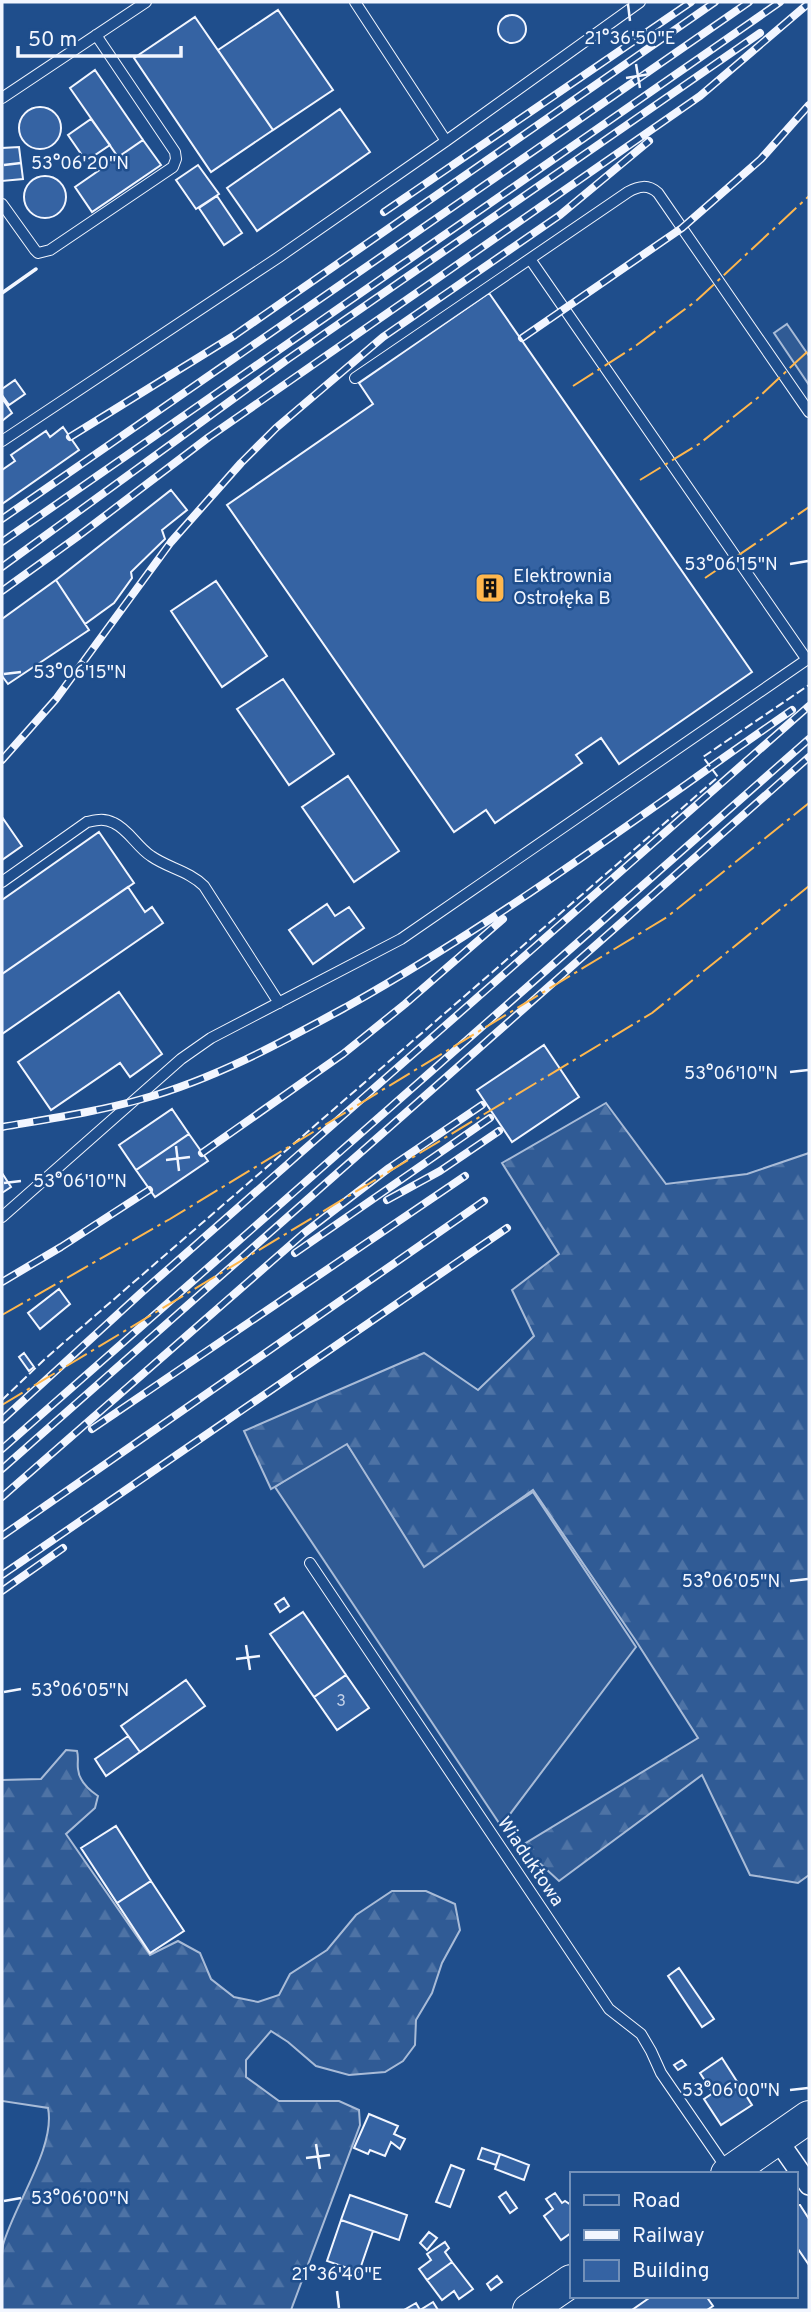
<svg xmlns="http://www.w3.org/2000/svg" width="811" height="2312" font-family="Overpass,sans-serif">
<style>
.built{fill:#305b95;stroke:#a8bbd7;stroke-width:2}
.forest{fill:url(#forest-firs);stroke:#a8bbd7;stroke-width:2}
.building{fill:#3563a3;stroke:#f2f6ff;stroke-width:2}
.lines{fill:none;stroke-linecap:round;stroke-linejoin:round}
.lane-casing{stroke:#f2f6ff;stroke-width:12}
.street-casing{stroke:#f2f6ff;stroke-width:22}
.primary-casing{stroke:#f2f6ff;stroke-width:34}
.lane{stroke:#1f4e8c;stroke-width:10}
.street{stroke:#1f4e8c;stroke-width:19}
.primary{stroke:#1f4e8c;stroke-width:32}
.rail-casing{stroke:#f2f6ff;stroke-width:8}
.rail{stroke:#1f4e8c;stroke-width:5;stroke-dasharray:16;stroke-linecap:butt}
.fence{stroke:#f2f6ff;stroke-width:2;stroke-dasharray:9 3.5;stroke-linecap:butt}
.wall{stroke:#f2f6ff;stroke-width:3.5}
.power{stroke:#ffb74d;stroke-width:2;stroke-dasharray:24 5 3.5 5;stroke-linecap:butt}
.ticks{fill:none;stroke:#f2f6ff;stroke-width:2.5}
.labels{text-anchor:middle;dominant-baseline:central;stroke-width:5;stroke-linejoin:round;paint-order:stroke}
.number-label{font-size:16px;fill:#c3d1e8}
.poi-label{font-size:19px;fill:#f2f6ff;stroke:#1f4e8c;text-anchor:start}
.street-label{font-size:19px;fill:#f2f6ff;stroke:#1f4e8c}
.ticks-label{font-size:18px;text-anchor:middle;fill:#f2f6ff;stroke:#1f4e8c;stroke-width:5;stroke-linejoin:round;paint-order:stroke}
</style>
<defs>
<pattern id="forest-firs" width="22" height="20" patternUnits="userSpaceOnUse" patternTransform="scale(1.75)"><rect width="22" height="20" fill="#305b95"/><path d="M5 1l3.5 6h-7zM16 11l3.5 6h-7z" fill="#4e73a5"/></pattern>
</defs>
<rect width="100%" height="100%" fill="#1f4e8c"/>
<!-- built -->
<path class="built" d="M787,324L809,356V385L774,333Z
M345,1441L426,1562L533,1492L636,1647L501,1826L275,1487Z"/>
<!-- forest -->
<path class="forest" d="M606,1103L666,1184L747,1174L809,1153V1875L798,1883L750,1875L702,1775L559,1881L521,1846L698,1738L636,1641L533,1490L424,1567L347,1444L271,1489L244,1431L424,1353L478,1390L534,1336L512,1290L559,1254L502,1163Z
M66,1750L77,1751C79,1758 77,1763 78,1769C79,1781 89,1790 98,1796L95,1808L66,1834L150,1955L178,1941L200,1953L211,1979L234,1997L258,2002L279,1995L290,1974L327,1950L356,1915L392,1891H426L455,1904L460,1930L442,1963L432,1993L416,2020L415,2045L403,2061L385,2072L349,2075L316,2066L288,2042L271,2031L246,2060V2077L279,2101H339L359,2110L360,2125L291,2310H2C2,2290 0,2265 3,2245C14,2205 56,2147 48,2108L2,2101V1780L41,1779Z"/>
<!-- building -->
<path class="building" d="M278,10L333,90L273,130L218,50Z
M498 29a14 14 0 1 1 28 0a14 14 0 1 1-28 0Z
M195,17L273,130L211,172L134,58Z
M95,70L143,140L118,157L70,88Z
M19 128a21 21 0 1 1 42 0a21 21 0 1 1-42 0Z
M340,109L370,152L257,231L227,188Z
M91,119L110,145L86,161L68,135Z
M143,140L161,165L92,212L75,187Z
M19,147L23,179L2,181V148Z
M198,165L219,194L196,209L176,180Z
M24 197a21 21 0 1 1 42 0a21 21 0 1 1-42 0Z
M217,196L242,233L224,245L199,208Z
M489,293L752,672L619,764L601,738L576,755L582,763L495,823L486,810L454,832L227,505L373,404L359,383Z
M15,380L25,394L9,405L2,395V389Z
M2,398L12,413L2,421Z
M63,427L79,450L2,504V470L15,461L11,455L46,431L50,437Z
M171,490L187,510L162,530L165,539L131,572L132,578L114,603L85,624L56,580Z
M56,580L89,630L8,684L2,676V619Z
M216,581L267,656L222,687L171,611Z
M283,679L334,754L289,785L237,709Z
M348,776L399,851L354,882L302,807Z
M2,817L22,846L2,860Z
M99,832L134,883L2,974V900Z
M128,887L145,912L152,907L163,923L2,1034V974Z
M327,904L335,916L349,907L364,928L313,964L289,930Z
M119,992L162,1054L130,1077L120,1063L51,1110L18,1062Z
M544,1045L579,1097L512,1142L477,1090Z
M172,1109L189,1134L136,1170L119,1145Z
M189,1134L208,1161L155,1197L136,1170Z
M2,1173L11,1187L2,1193Z
M59,1289L70,1304L40,1329L28,1313Z
M24,1353L34,1367L29,1371L19,1357Z
M284,1598L289,1606L280,1612L275,1604Z
M303,1612L346,1675L314,1697L270,1634Z
M346,1675L369,1708L337,1730L314,1697Z
M186,1680L205,1706L140,1752L121,1726Z
M128,1736L140,1752L106,1776L95,1759Z
M116,1826L151,1881L117,1903L81,1848Z
M151,1881L184,1931L150,1953L117,1903Z
M679,1968L714,2019L702,2027L668,1976Z
M722,2058L752,2105L721,2125L704,2099L713,2093L700,2073Z
M682,2060L686,2065L678,2070L674,2065Z
M369,2114L398,2126L394,2134L405,2139L400,2149L391,2142L385,2156L370,2150L368,2154L354,2148Z
M482,2148L500,2154L496,2165L478,2159Z
M500,2154L529,2165L524,2180L495,2169Z
M451,2165L464,2170L450,2207L436,2202Z
M506,2192L517,2208L510,2213L499,2197Z
M555,2193L562,2203L565,2201L571,2205V2233L561,2240L544,2216L553,2209L546,2199Z
M350,2195L407,2215L399,2240L341,2220Z
M795,2205H800L809,2219V2265L798,2249H795Z
M341,2220L373,2231L359,2272L327,2261Z
M429,2232L437,2238L427,2250L420,2243Z
M445,2242L449,2248L445,2252L452,2262L427,2280L419,2269L431,2260L427,2254Z
M452,2262L473,2289L459,2299L454,2291L442,2300L427,2280Z
M497,2276L502,2282L491,2290L487,2284Z
M652,2296H706L713,2306L707,2310H632Z
M433,2302L438,2310H404L416,2303L420,2310Z"/>
<g class="lines">
<!-- lane casing -->
<g class="lane-casing">
<path id="lane" d="M355,2L446,141
M2,98L146,2
M2,204L35,250L38,253L50,250L173,167L176,159L175,152L96,35
M530,259L807,660
M355,378L628,192C639,186 648,184 658,193L809,412
M2,441L279,257L446,141L640,2
M2,882L87,822C97,820 104,818 114,823C129,830 137,847 151,856C168,868 189,871 204,886L279,1003
M2,1217L181,1059L211,1038L401,939L809,658
M310,1563L609,2009L641,2034L651,2051L661,2073L727,2169"/>
</g>
<!-- street casing -->
<g class="street-casing">
<path id="street" d="M777,2139L809,2185"/>
</g>
<!-- primary casing -->
<g class="primary-casing">
<path id="primary" d="M727,2174L809,2117
M529,2310L571,2281"/>
</g>
<!-- lane -->
<use href="#lane" class="lane"/>
<!-- street -->
<use href="#street" class="street"/>
<!-- primary -->
<use href="#primary" class="primary"/>
<!-- rail casing -->
<g class="rail-casing">
<path id="rail" d="M384,212L691,2
M522,338L682,228L761,159L809,105
M70,437L235,335L715,2
M2,519L749,2
M2,542L780,2
M2,567L288,359L760,33
M2,591L77,537L209,437L700,96L809,3
M2,760L56,699L171,542L241,463L276,428L383,337L560,215L649,141
M2,1127C48,1119 96,1112 142,1099C215,1079 282,1042 348,1006C503,919 646,811 792,710
M202,1153L343,1054L405,1004L503,919
M387,1200L440,1171L499,1131
M295,1253L490,1118
M2,1282L61,1247L149,1190
M2,1420L141,1293L809,706
M92,1429L465,1176
M2,1449L809,739
M2,1469L809,757
M2,1497L303,1234L389,1168L482,1105
M2,1536L484,1201
M2,1575L507,1228
M2,1591L63,1548"/>
</g>
<!-- rail -->
<use href="#rail" class="rail"/>
<!-- fence -->
<path class="fence" d="M2,1400L46,1358L718,777L703,757L809,685"/>
<!-- wall -->
<path class="wall" d="M2,293L36,269"/>
<!-- power -->
<path class="power" d="M573,386L634,347L696,301L809,196
M640,480L699,444L760,396L809,350
M705,578L809,507
M2,1315L170,1219L667,917L809,803
M2,1405L652,1013L809,886"/>
</g>
<!-- ticks -->
<path class="ticks" d="M628,4L630,21M636,64L640,88M626,78L650,74M4,165L21,163M790,564L808,561M4,674L21,672M790,1072L808,1070M176,1146L179,1171M166,1160L190,1157M4,1183L21,1181M790,1581L808,1579M246,1645L250,1670M236,1659L260,1656M4,1692L21,1689M790,2090L808,2088M316,2144L320,2169M306,2158L330,2155M4,2201L21,2198M337,2291L339,2308"/>
<!-- icons -->
<defs>
<g id="building-square" transform="scale(1.575)"><rect x="-9" y="-9" width="18" height="18" rx="4" fill="#ffb74d" stroke="#1f4e8c"/><path d="M-4-6H4V6H1V3H-1V6H-4ZM-2.5-4.3h1.7v1.8h-1.7ZM.8-4.3h1.7v1.8H.8ZM-2.5-1h1.7V.8h-1.7ZM.8-1h1.7V.8H.8Z" fill="#111"/></g>
</defs>
<g fill-rule="evenodd">
<use href="#building-square" x="490" y="588"/>
</g>
<g class="labels">
<!-- number labels -->
<g class="number-label">
<text x="341" y="1702">3</text>
</g>
<!-- poi labels -->
<g class="poi-label">
<text x="513" y="577">Elektrownia<tspan x="513" dy="22">Ostrołęka B</tspan></text>
</g>
<!-- street labels -->
<g class="street-label">
<text transform="translate(530 1862) rotate(56)">Wiaduktowa</text>
</g>
</g>
<g class="ticks-label">
<text x="630" y="44">21°36'50"E</text>
<text x="80" y="169">53°06'20"N</text>
<text x="731" y="570">53°06'15"N</text>
<text x="80" y="678">53°06'15"N</text>
<text x="731" y="1079">53°06'10"N</text>
<text x="80" y="1187">53°06'10"N</text>
<text x="731" y="1587">53°06'05"N</text>
<text x="80" y="1696">53°06'05"N</text>
<text x="731" y="2096">53°06'00"N</text>
<text x="80" y="2204">53°06'00"N</text>
<text x="337" y="2280">21°36'40"E</text>
</g>
<!-- border -->
<rect width="811" height="2312" fill="none" stroke="#f2f6ff" stroke-width="7"/>
<!-- legend -->
<rect x="570" y="2172" width="228" height="126" fill="#1f4e8c" stroke="#7391ba" stroke-width="2"/>
<rect x="584" y="2195" width="35" height="10" fill="#1f4e8c" stroke="#7391ba" stroke-width="2"/>
<text x="632" y="2207" font-size="21" fill="#f2f6ff">Road</text>
<rect x="584" y="2230" width="35" height="10" fill="#f2f6ff" stroke="#7391ba" stroke-width="2"/>
<text x="632" y="2242" font-size="21" fill="#f2f6ff">Railway</text>
<rect x="584" y="2260" width="35" height="21" fill="#3563a3" stroke="#7391ba" stroke-width="2"/>
<text x="632" y="2277" font-size="21" fill="#f2f6ff">Building</text>
<!-- scale -->
<path d="M18 46v10h163v-10" fill="none" stroke="#f2f6ff" stroke-width="3.5"/>
<text x="28" y="46" font-size="21" fill="#f2f6ff" stroke="#1f4e8c" stroke-width="5" paint-order="stroke">50 m</text>
</svg>
